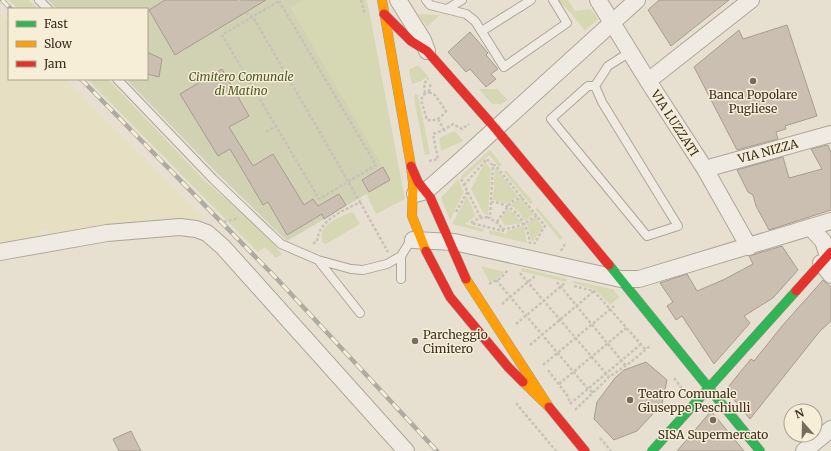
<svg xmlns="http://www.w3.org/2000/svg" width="831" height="451" font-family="Merriweather,serif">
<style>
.farmland{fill:#e6dfc2}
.green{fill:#d6d7b3}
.cemetery{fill:#d1d1b3}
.building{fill:#cbbfb2;stroke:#a89c90}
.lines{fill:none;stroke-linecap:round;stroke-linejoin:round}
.lane-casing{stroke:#ada599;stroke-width:10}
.street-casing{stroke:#ada599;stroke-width:18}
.fast-casing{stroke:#9c958a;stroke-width:10}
.slow-casing{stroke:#9c958a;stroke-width:10}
.jam-casing{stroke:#9c958a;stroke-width:10}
.path{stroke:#c8c2b9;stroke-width:2.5;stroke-dasharray:3 2;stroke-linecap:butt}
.lane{stroke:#efebe3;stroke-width:8}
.street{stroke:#efebe3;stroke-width:16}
.fast{stroke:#30b455;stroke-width:9}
.slow{stroke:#ff9f0a;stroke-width:9}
.jam{stroke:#e5322d;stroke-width:9}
.rail-casing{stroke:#afaaa2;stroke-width:4.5}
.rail{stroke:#f7eed8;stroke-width:3;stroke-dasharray:9;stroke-linecap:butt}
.poi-dot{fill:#786c5e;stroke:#f7eed8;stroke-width:1.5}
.labels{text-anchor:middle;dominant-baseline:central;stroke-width:3;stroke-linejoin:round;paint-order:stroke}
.park-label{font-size:12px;font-style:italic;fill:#4d5a26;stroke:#f7eed8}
.poi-label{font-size:12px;fill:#3d2e20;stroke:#f7eed8}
.street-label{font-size:12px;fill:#3d2e20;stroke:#f7eed8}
</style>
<rect width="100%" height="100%" fill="#e7e0d1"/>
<!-- farmland -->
<path class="farmland" d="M0,13L9,22V79H65L205,220L54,236H50L47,229L40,230L41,238L0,245Z"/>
<!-- green -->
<path class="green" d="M9,0H29L38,9H18Z
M303,0H367L405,199L376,214L366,193L389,180L291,8Z
M557,0H568L575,11L591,9L598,19L585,31L570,12Z
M418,14L440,15L427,27Z
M418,65L428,76L421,81L412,84L409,70Z
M87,79H108L204,180L264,232L282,254L276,258L265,247L258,252Z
M479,89H497L508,100L501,104H492Z
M415,94L418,95L430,154L425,155L414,98Z
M455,131L463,141L441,151L439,138Z
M490,150L502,165L499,167L489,155L463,179L461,176Z
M485,162L491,169L488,215L483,213L471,189Z
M495,167L518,196L507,204L493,200Z
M506,170L533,202L530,204L504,172Z
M458,179L464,192L450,220L441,198Z
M467,196L476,216L465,224L484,229L483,232L452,224Z
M521,198L534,214L525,221L519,212L510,205Z
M537,207L563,238L560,240L535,209Z
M507,209L514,213L522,223L505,226L501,219Z
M353,212L360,224L326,244L323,243C315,225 341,216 353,212Z
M536,217L543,228L532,242L527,224Z
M524,226L527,243L489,234L490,230L506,234L507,231Z
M481,266L505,272L490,283Z
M522,268L567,279L566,282L521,271Z
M573,281L613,289L619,297L610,305L596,290L573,283Z"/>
<!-- cemetery -->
<path class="cemetery" d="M48,0H303L291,8L390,180L287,241L216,172L126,79H147V9H57Z"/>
<!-- building -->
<path class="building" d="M165,0H266L175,55L149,10Z
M659,0H729L671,46L648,10Z
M787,25L817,116L785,126L786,129L776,132L778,139L737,150L694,67L739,30L743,39Z
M470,32L488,53L486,55L498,69L491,74L496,79L486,87L470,69L466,72L448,52Z
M147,52L162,59L159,77L147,74Z
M222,69L249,116L229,127L253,166L273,154L304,205L313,199L318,206L339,194L346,205L324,219L322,214L287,235L268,202L263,205L230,149L218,156L180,94Z
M828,145L831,153V210L769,230L756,206L753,195L748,192L737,170L783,157L789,178L822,169L811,149Z
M383,167L390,180L369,192L362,180Z
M782,246L798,270L773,298L744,316L750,323L714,364L682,316L676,320L667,306L673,302L660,283L687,274L697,291L723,280L753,264L749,256Z
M823,280L831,287V321L820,331L750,419L726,390L741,371L751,359L754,361L782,326Z
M646,362L667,380L662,404L637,431L614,440L594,419L597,402L615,378L624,370Z
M711,411L744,451H677L690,436Z
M131,431L141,451H119L113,439Z"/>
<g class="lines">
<!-- lane casing -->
<g class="lane-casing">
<path id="lane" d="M39,0L48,9
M426,0L430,5L466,14L475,21L504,67L567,23L553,0
M447,9L462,0
M482,31L531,0
M117,79L213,179L281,244L318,260L351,269L363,270L387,264L401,256L413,237
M595,86H588L551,119L647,236L678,226L602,102L595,86L608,66L630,52
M401,256V279
M318,260L360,313"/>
</g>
<!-- street casing -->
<g class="street-casing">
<path id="street" d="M398,0L423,40L427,51
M598,0L648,81L705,169L749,247
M648,81L751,0
M705,169L831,134
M415,194L426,191L460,161L637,0
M810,227L823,241L828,256
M413,240L454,242L621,279H639L831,221
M0,252L107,233L180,227L196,229L207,233L223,247L406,451
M821,263L831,275
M804,451L831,429"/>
</g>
<!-- fast casing -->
<g class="fast-casing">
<path id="fast" d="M609,265L760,451
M652,451L796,291"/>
</g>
<!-- slow casing -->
<g class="slow-casing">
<path id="slow" d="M382,0L411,166L413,183L412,216L426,251
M466,279L549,407L523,382"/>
</g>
<!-- jam casing -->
<g class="jam-casing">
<path id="jam" d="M384,14L411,41L427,51L495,128L609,265
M411,166L418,182L430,197L466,279
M426,251L450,297L508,367L523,382
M796,291L831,252
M549,407L585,451"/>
</g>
<!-- path -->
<path class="path" d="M238,0L246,13L253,17L360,202C342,212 319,219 317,242L311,244
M361,0L365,15
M279,1L376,165L319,199L222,35Z
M429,92L435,95L446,111C440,119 436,121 427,120L421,100L423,95Z
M429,92L431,82
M425,93L424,84L428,78
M438,119L444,130
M266,132L276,126
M429,161L438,159L433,134L444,130L453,124L462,129L469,124
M493,166L495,165L545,226L534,244
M461,179L481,218
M464,185L487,159L493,166L490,218
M360,202L388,252
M491,202C514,203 528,223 530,244
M456,212L468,191
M487,217L499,224L503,231L471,223L479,218Z
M497,222L511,202L522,197
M219,223L239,218
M502,229C516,228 526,224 537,215
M561,251L566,242
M520,273L609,377
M496,280L588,389L594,393
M557,282L626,366
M489,284L501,278L508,270
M574,286L594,291L646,350
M502,304L535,276
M516,324L565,283
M530,345L594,291
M543,365L614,306
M548,370L567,395L570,402
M674,378L683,390
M559,384L626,328
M516,403L556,451
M570,404L641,344
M575,410L609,377L631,362L651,345
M600,438L611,451"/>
<!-- lane -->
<use href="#lane" class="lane"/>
<!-- street -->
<use href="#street" class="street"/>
<!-- fast -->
<use href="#fast" class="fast"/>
<!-- slow -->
<use href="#slow" class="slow"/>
<!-- jam -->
<use href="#jam" class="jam"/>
<!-- rail casing -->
<g class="rail-casing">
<path id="rail" d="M2,0L11,9
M81,79L279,281L437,451"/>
</g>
<!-- rail -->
<use href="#rail" class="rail"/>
</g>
<!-- markers -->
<g class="poi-dot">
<circle cx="753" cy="81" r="4"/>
<circle cx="415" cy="341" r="4"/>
<circle cx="630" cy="400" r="4"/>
<circle cx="713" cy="420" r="4"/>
</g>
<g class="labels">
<!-- park labels -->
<g class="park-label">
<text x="241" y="76">Cimitero Comunale<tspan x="241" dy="14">di Matino</tspan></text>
</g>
<!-- poi labels -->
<g class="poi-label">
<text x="753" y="94">Banca Popolare<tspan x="753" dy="14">Pugliese</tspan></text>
<text x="423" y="334" text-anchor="start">Parcheggio<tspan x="423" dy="14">Cimitero</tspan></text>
<text x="638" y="393" text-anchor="start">Teatro Comunale<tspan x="638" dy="14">Giuseppe Peschiulli</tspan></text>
<text x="713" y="434">SISA Supermercato</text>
</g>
<!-- street labels -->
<g class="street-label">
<text transform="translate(675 123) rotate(57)">VIA LUZZATI</text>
<text transform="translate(768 151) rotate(-15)">VIA NIZZA</text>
</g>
</g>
<!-- legend -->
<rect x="8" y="8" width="140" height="72" fill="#f7eed8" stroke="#ada18e"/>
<rect x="16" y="21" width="20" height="6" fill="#30b455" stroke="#ada18e"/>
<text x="44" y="28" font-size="12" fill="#3d2e20">Fast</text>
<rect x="16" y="41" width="20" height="6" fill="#ff9f0a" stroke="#ada18e"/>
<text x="44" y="48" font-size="12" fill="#3d2e20">Slow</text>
<rect x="16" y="61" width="20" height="6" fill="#e5322d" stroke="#ada18e"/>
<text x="44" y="68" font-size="12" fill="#3d2e20">Jam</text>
<!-- north arrow -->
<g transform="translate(803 423) rotate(340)"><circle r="19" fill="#f7eed8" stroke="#ada18e"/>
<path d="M0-3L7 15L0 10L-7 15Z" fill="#786c5e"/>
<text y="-6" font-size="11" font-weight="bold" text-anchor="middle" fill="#3d2e20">N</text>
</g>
</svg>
